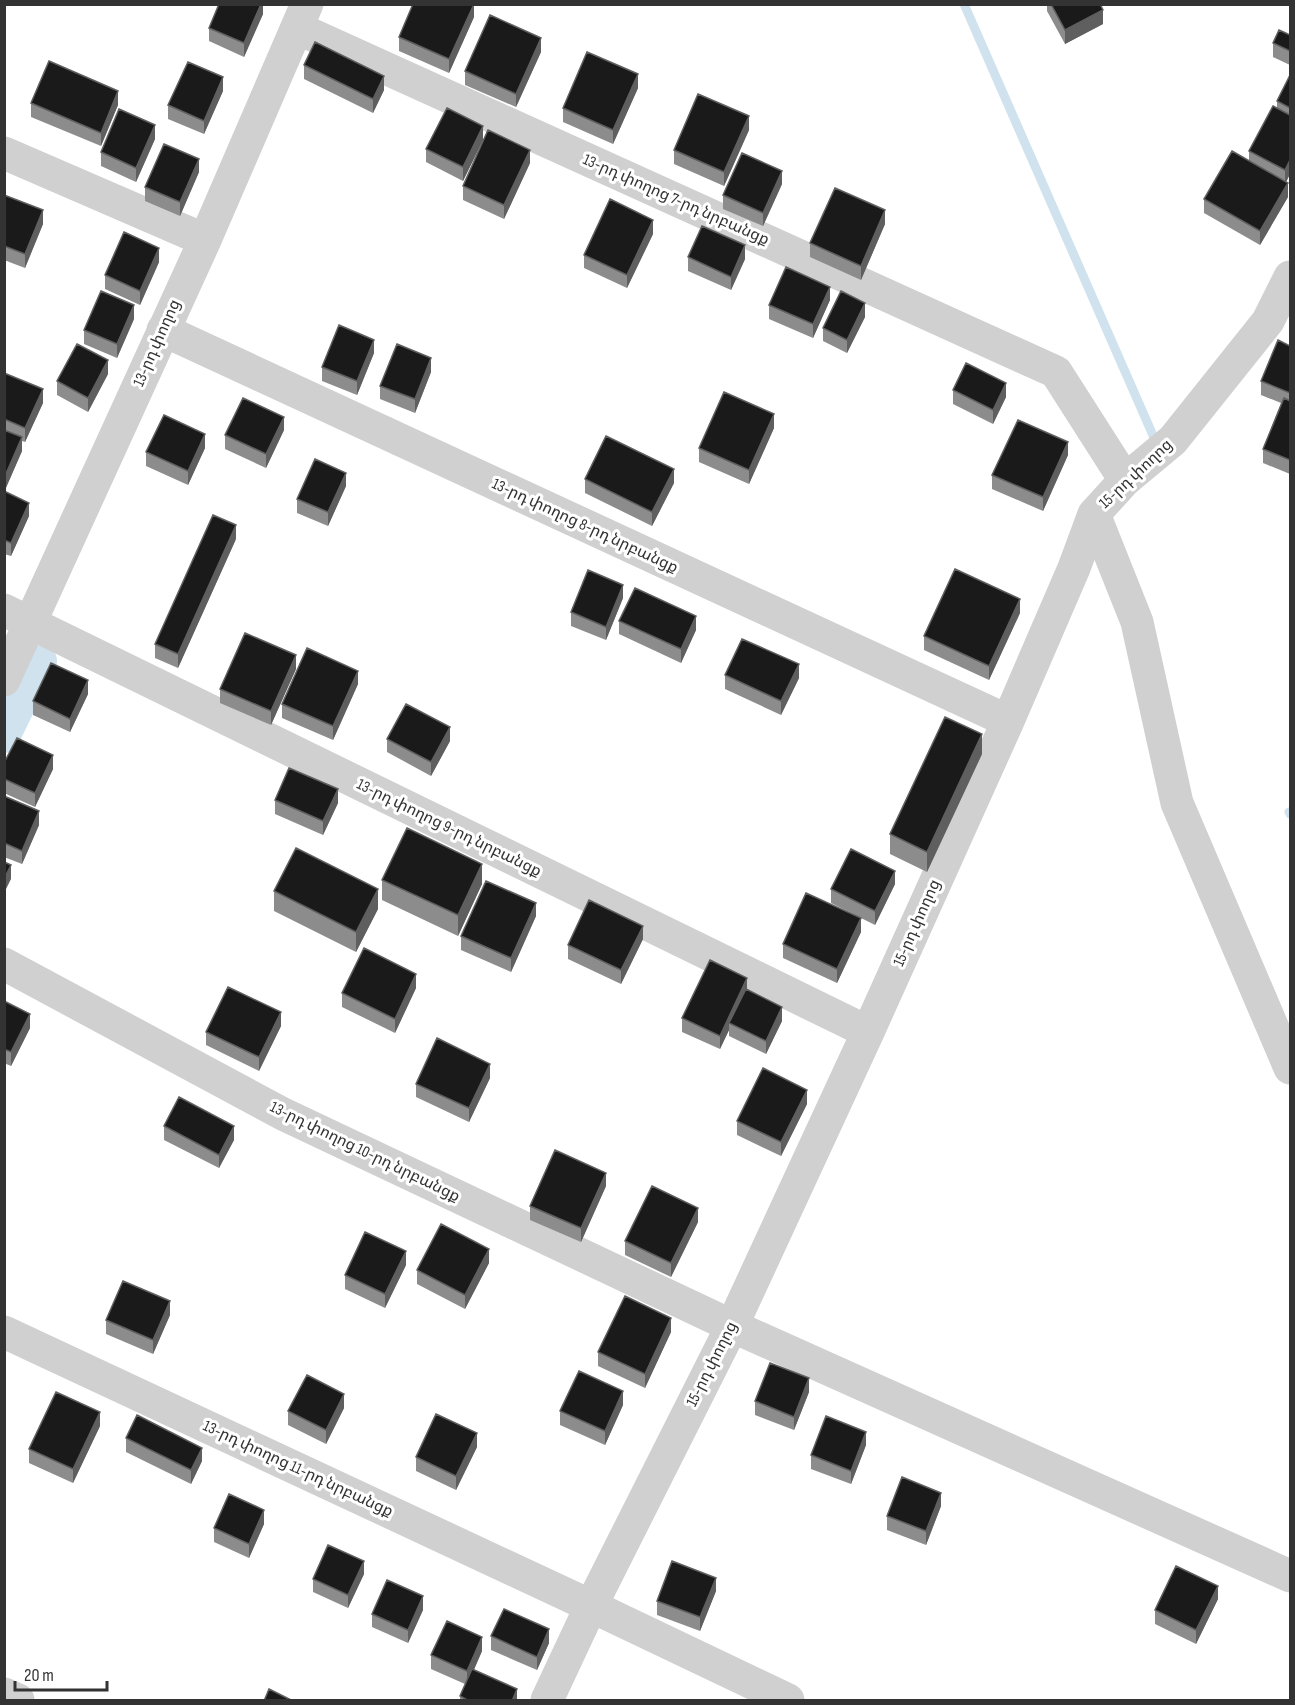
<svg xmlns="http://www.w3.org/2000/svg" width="1295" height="1705" font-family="'Sofia Sans Condensed','Noto Sans Armenian',sans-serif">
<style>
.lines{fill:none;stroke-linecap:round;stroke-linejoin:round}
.stream{stroke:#cfe2ee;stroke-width:9}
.canal{stroke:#cfe2ee;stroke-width:32}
.minor{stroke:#d0d0d0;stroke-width:33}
.wall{fill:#8c8c8c}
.shaded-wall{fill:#5f5f5f}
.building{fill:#1a1a1a;stroke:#5f5f5f;stroke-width:1.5}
.labels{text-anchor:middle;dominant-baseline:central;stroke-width:6;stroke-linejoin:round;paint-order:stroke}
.street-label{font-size:16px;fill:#333;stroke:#fff}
</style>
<rect width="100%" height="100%" fill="#fff"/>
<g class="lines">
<!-- stream -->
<path class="stream" d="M964,4L1155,440
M1289,812L1290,814"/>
<!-- canal -->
<path class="canal" d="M4,737L41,661"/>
<!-- minor -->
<path class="minor" d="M297,28L1056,372L1125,480
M4,153L205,240
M163,330L1008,721
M1094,514L1137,622L1177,803L1290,1068
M4,610L868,1032
M4,680L205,240L307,4
M4,964L283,1114L732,1326L1290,1576
M4,1332L591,1606L788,1700
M4,1694L18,1700
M547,1700L591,1606L732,1326L868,1032L1008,721L1074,568L1094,514L1125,480L1173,440L1268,321L1290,277"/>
</g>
<!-- wall -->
<path class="wall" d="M263,4V14L244,57L209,41V28Z
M1047,4H1100L1103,24L1065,44L1047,11Z
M474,17L449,73L399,51V37Z
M1290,35V65L1273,57V43Z
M541,52L516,107L465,85V71Z
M304,65L384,90L373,113L304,79Z
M1290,75V174L1286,182L1288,197L1260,245L1204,213V199L1249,160V151L1277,109V101Z
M638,88L613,144L563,122V108Z
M223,91L204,134L168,119V105Z
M31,103L118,105L101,146L31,117Z
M749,130L724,186L674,164V150Z
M155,139L136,182L101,166V152Z
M483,140L463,181L426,162V149Z
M530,163L504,219L463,200V186Z
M199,172L180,216L145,201V187Z
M782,184L763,226L723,209V195Z
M4,195L43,224L25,268L4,260Z
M885,224L861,280L810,257V243Z
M653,234L627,288L584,268V255Z
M688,257L745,259L731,290L688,271Z
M159,262L140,305L105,289V275Z
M830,300L813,338L769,319V305Z
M865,317L847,353L823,341V328Z
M134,319L117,358L84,344V330Z
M1290,346V474L1263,463V449L1281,403L1261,395V381Z
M374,353L357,395L322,381V367Z
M431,372L415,413L380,399V386Z
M4,373L43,403L25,442L22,441V451L5,490Z
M108,374L88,412L57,395V381Z
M953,390L1006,397L993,424L953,404Z
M774,428L749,484L699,462V448Z
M284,430L266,468L225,449V435Z
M205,448L188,485L146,466V452Z
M1068,455L1043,511L992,489V475Z
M585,479L674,483L652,526L585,493Z
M346,486L328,526L297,513V499Z
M4,491L29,516L11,556L4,554Z
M236,539L178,668L155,658V644Z
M623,598L606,640L571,626V612Z
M1020,613L989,680L924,650V636Z
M619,621L696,630L681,663L619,634Z
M296,669L271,725L220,703V689Z
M725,675L799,678L781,715L725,689Z
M358,684L333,740L282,718V704Z
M88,694L70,732L33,715V701Z
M387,739L450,741L431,776L387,752Z
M982,754L927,872L890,854V834Z
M4,763L53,769L35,807L4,793Z
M4,796L39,825L22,864L4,857Z
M275,800L338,803L323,835L275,814Z
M382,880L482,884L458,936L382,900Z
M895,884L875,925L831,903V889Z
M274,891L378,909L356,952L274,911Z
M536,916L511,972L461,950V936Z
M861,932L837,983L783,958V944Z
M643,939L621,984L568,959V945Z
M416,988L395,1033L342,1007V993Z
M747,990L782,1021L766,1054L729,1036V1030L720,1049L682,1032V1018Z
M4,1004L30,1028L11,1066L4,1063Z
M281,1026L259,1071L206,1045V1032Z
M490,1078L469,1122L416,1097V1084Z
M807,1104L781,1156L737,1135V1121Z
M164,1126L234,1140L219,1168L164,1140Z
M606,1186L581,1242L530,1220V1206Z
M698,1222L671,1277L625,1255V1241Z
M489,1263L465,1309L417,1284V1270Z
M406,1265L385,1308L345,1289V1275Z
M170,1315L153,1354L106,1334V1320Z
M671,1332L645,1388L598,1366V1352Z
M809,1392L794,1430L755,1415V1401Z
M623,1405L605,1445L560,1425V1411Z
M344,1408L326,1444L288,1425V1411Z
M100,1426L73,1483L29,1463V1449Z
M126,1438L202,1461L191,1484L126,1452Z
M866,1445L851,1484L811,1469V1455Z
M477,1447L456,1490L416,1471V1457Z
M941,1506L926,1545L887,1530V1516Z
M264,1524L249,1558L214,1542V1528Z
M364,1574L348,1608L313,1592V1579Z
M716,1591L700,1631L657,1615V1601Z
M1218,1599L1196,1644L1155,1624V1610Z
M423,1610L408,1643L372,1627V1614Z
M491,1636L549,1643L537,1670L491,1650Z
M482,1651L474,1670L517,1701H460V1696L465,1684L431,1669V1655Z"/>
<!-- shaded-wall -->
<path class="shaded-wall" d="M261,4H263V14L244,57V43Z
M474,4V17L449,73V59Z
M1103,10V24L1065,44V30Z
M541,38V52L516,107V94Z
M638,74V88L613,144V130Z
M384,76V90L373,113V99Z
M223,77V91L204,134V121Z
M118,91V105L101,146V133Z
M749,116V130L724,186V172Z
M155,125V139L136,182V168Z
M483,126V140L463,181V167Z
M530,150V163L504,219V205Z
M199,159V172L180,216V202Z
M1290,160V174L1285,184V170Z
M782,171V184L763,226V213Z
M1288,183V197L1260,245V231Z
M43,210V224L25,268V254Z
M885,210V224L861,280V266Z
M653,220V234L627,288V275Z
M745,245V259L731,290V277Z
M159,248V262L140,305V291Z
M830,287V300L813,338V324Z
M865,303V317L847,353V340Z
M134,305V319L117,358V344Z
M374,340V353L357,395V381Z
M431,358V372L415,413V399Z
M108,360V374L88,412V398Z
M1006,383V397L993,424V410Z
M43,389V403L25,442V428Z
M774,414V428L749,484V470Z
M284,417V430L266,468V454Z
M205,434V448L188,485V471Z
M22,437V451L5,490V476Z
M1068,442V455L1043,511V497Z
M674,469V483L652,526V512Z
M346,473V486L328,526V512Z
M29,503V516L11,556V543Z
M236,525V539L178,668V654Z
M623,585V598L606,640V627Z
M1020,599V613L989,680V666Z
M696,616V630L681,663V649Z
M296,655V669L271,725V711Z
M799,664V678L781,715V701Z
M358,671V684L333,740V726Z
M88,680V694L70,732V719Z
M450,727V741L431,776V762Z
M982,734V754L927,872V852Z
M53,755V769L35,807V793Z
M338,789V803L323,835V821Z
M39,811V825L22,864V851Z
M482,864V884L458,936V915Z
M11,865V879L4,893V879Z
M895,871V884L875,925V911Z
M378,889V909L356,952V932Z
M536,903V916L511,972V958Z
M861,918V932L837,983V969Z
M643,926V939L621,984V970Z
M416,974V988L395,1033V1019Z
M747,978V992L729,1023V1030L720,1049V1036Z
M782,1007V1021L766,1054V1041Z
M281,1012V1026L259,1071V1057Z
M30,1014V1028L11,1066V1052Z
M490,1064V1078L469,1122V1108Z
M807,1090V1104L781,1156V1142Z
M234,1126V1140L219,1168V1155Z
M606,1173V1186L581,1242V1228Z
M698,1208V1222L671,1277V1263Z
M489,1249V1263L465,1309V1295Z
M406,1251V1265L385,1308V1294Z
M170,1301V1315L153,1354V1340Z
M671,1318V1332L645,1388V1374Z
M809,1378V1392L794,1430V1417Z
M623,1391V1405L605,1445V1431Z
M344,1394V1408L326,1444V1430Z
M100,1412V1426L73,1483V1469Z
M866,1432V1445L851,1484V1471Z
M477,1433V1447L456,1490V1476Z
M202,1448V1461L191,1484V1470Z
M941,1493V1506L926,1545V1531Z
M264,1510V1524L249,1558V1544Z
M364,1561V1574L348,1608V1595Z
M716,1578V1591L700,1631V1617Z
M1218,1586V1599L1196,1644V1630Z
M423,1596V1610L408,1643V1630Z
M549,1629V1643L537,1670V1657Z
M482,1637V1651L467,1685V1671Z
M517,1689V1701H512Z"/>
<!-- building -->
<path class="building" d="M219,4H261L244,43L209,28Z
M413,4H474L449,59L399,37Z
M1051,4H1100L1103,10L1065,30Z
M490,15L541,38L516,94L465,71Z
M1279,30L1290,35V51L1273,43Z
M315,42L384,76L373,99L304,65Z
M587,52L638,74L613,130L563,108Z
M49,61L118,91L101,133L31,103Z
M188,62L223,77L204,121L168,105Z
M1290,75V108L1277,101Z
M698,94L749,116L724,172L674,150Z
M1273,106L1290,115V160L1285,170L1249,151Z
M447,108L483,126L463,167L426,149Z
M119,109L155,125L136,168L101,152Z
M488,130L530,150L504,205L463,186Z
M164,144L199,159L180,202L145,187Z
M1232,151L1288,183L1260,231L1204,199Z
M742,153L782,171L763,213L723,195Z
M835,188L885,210L861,266L810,243Z
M4,195L43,210L25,254L4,246Z
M610,199L653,220L627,275L584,255Z
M702,226L745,245L731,277L688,257Z
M124,232L159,248L140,291L105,275Z
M786,267L830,287L813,324L769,305Z
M101,291L134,305L117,344L84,330Z
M841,291L865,303L847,340L823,328Z
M339,325L374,340L357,381L322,367Z
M1278,340L1290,346V393L1261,381Z
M77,344L108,360L88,398L57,381Z
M397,344L431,358L415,399L380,386Z
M966,363L1006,383L993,410L953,390Z
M4,373L43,389L25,428L4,419Z
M724,392L774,414L749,470L699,448Z
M243,398L284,417L266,454L225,435Z
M1284,398L1290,401V460L1263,449Z
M164,415L205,434L188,471L146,452Z
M1018,420L1068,442L1043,497L992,475Z
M4,430L22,437L5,476H4Z
M606,436L674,469L652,512L585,479Z
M315,459L346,473L328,512L297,499Z
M4,491L29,503L11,543L4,540Z
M213,515L236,525L178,654L155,644Z
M955,569L1020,599L989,666L924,636Z
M588,570L623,585L606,627L571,612Z
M635,588L696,616L681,649L619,621Z
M245,633L296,655L271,711L220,689Z
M742,639L799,664L781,701L725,675Z
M307,648L358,671L333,726L282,704Z
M51,663L88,680L70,719L33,701Z
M406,704L450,727L431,762L387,739Z
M945,717L982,734L927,852L890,834Z
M17,738L53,755L35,793L4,779V763Z
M289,768L338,789L323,821L275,800Z
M4,796L39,811L22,851L4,843Z
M407,828L482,864L458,915L382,880Z
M296,848L378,889L356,932L274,891Z
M851,849L895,871L875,911L831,889Z
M4,862L11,865L4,879Z
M486,881L536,903L511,958L461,936Z
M806,893L861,918L837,969L783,944Z
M589,900L643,926L621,970L568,945Z
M364,948L416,974L395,1019L342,993Z
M710,960L747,978L720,1036L682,1018Z
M228,987L281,1012L259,1057L206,1032Z
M746,989L782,1007L766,1041L729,1023Z
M6,1002L30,1014L11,1052L4,1049V1004Z
M437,1038L490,1064L469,1108L416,1084Z
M763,1068L807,1090L781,1142L737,1121Z
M179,1097L234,1126L219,1155L164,1126Z
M555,1150L606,1173L581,1228L530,1206Z
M652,1186L698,1208L671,1263L625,1241Z
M441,1224L489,1249L465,1295L417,1270Z
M365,1232L406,1251L385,1294L345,1275Z
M123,1281L170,1301L153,1340L106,1320Z
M625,1296L671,1318L645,1374L598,1352Z
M770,1363L809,1378L794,1417L755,1401Z
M579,1371L623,1391L605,1431L560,1411Z
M307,1375L344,1394L326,1430L288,1411Z
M56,1392L100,1412L73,1469L29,1449Z
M436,1414L477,1433L456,1476L416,1457Z
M137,1415L202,1448L191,1470L126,1438Z
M826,1416L866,1432L851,1471L811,1455Z
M902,1477L941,1493L926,1531L887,1516Z
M229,1494L264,1510L249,1544L214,1528Z
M328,1545L364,1561L348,1595L313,1579Z
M672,1561L716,1578L700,1617L657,1601Z
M1176,1566L1218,1586L1196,1630L1155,1610Z
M387,1580L423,1596L408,1630L372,1614Z
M504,1609L549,1629L537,1657L491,1636Z
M447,1621L482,1637L467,1671L431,1655Z
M472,1669L517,1689L512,1701H469L460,1696Z
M269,1689L293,1701H264Z"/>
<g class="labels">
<!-- street labels -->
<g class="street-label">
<text transform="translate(676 200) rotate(24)">13-րդ փողոց 7-րդ նրբանցք</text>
<text transform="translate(157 343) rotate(-66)">13-րդ փողոց</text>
<text transform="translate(1136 474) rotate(-43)">15-րդ փողոց</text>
<text transform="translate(585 526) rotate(25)">13-րդ փողոց 8-րդ նրբանցք</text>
<text transform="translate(449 828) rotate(26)">13-րդ փողոց 9-րդ նրբանցք</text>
<text transform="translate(917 923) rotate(-66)">15-րդ փողոց</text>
<text transform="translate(365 1152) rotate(26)">13-րդ փողոց 10-րդ նրբանցք</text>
<text transform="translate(712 1364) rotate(-63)">15-րդ փողոց</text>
<text transform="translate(298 1469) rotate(25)">13-րդ փողոց 11-րդ նրբանցք</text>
</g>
</g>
<!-- border -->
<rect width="1295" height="1705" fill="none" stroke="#333333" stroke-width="12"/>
<!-- scale -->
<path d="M15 1681v9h92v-9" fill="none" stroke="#333333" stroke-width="3"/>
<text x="24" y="1681" font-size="18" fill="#333333" stroke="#ffffff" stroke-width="4.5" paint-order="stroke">20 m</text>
</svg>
